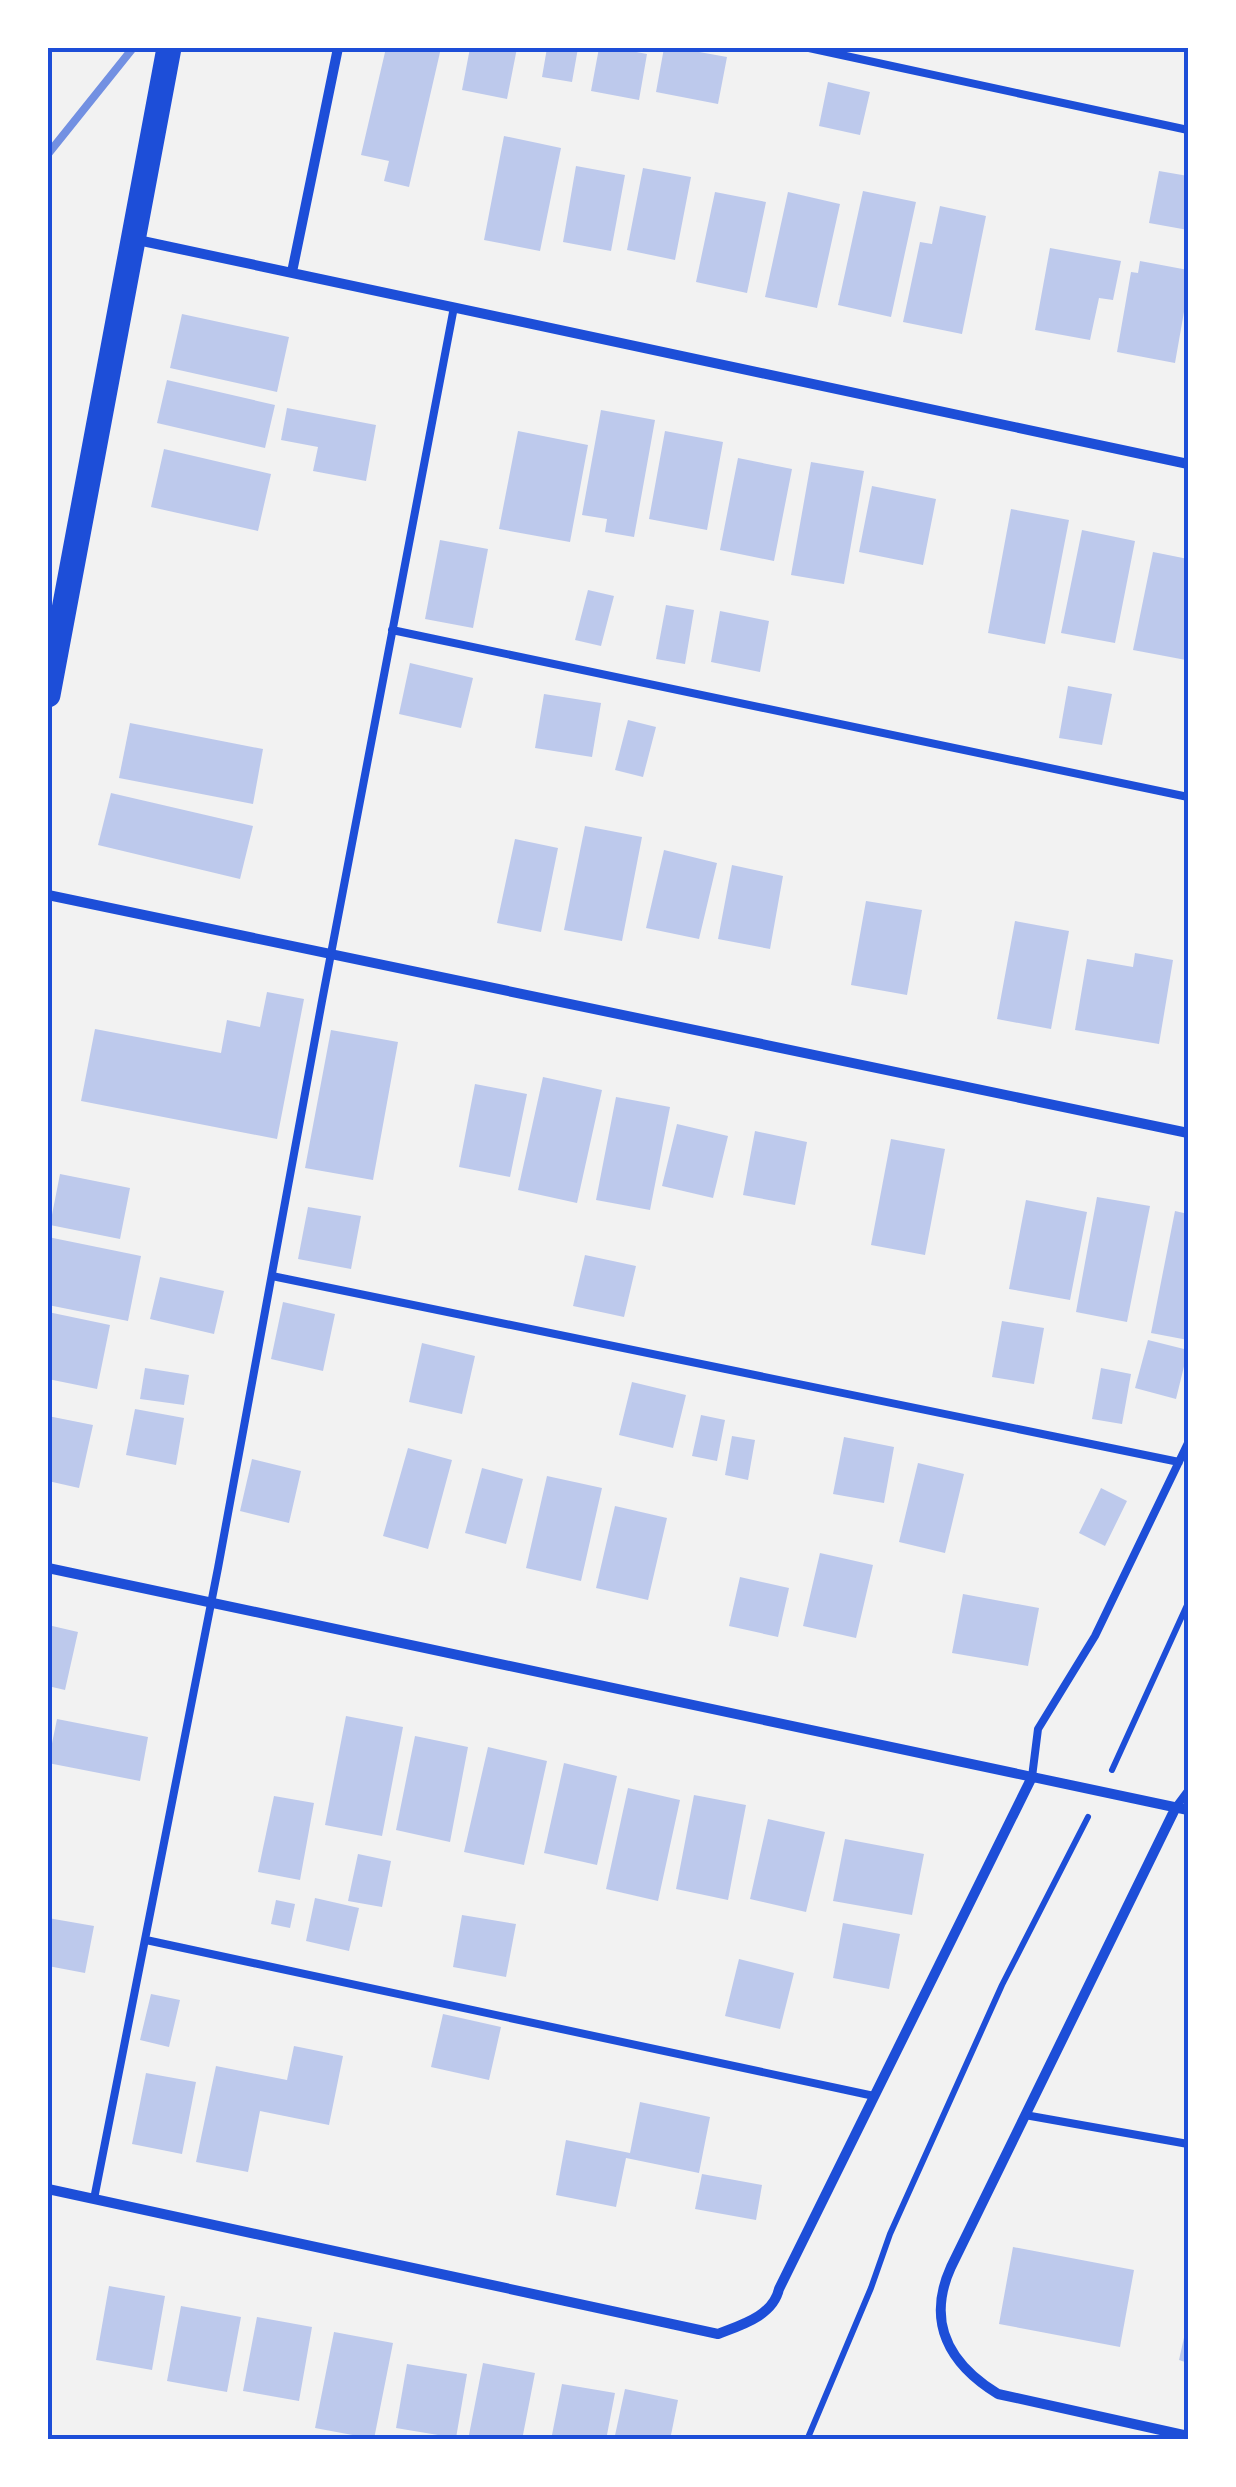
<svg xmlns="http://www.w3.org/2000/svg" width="1236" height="2487" font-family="'Work Sans',sans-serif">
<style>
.building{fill:#bdc9ec}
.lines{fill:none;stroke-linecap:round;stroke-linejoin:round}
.path{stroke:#1d4ed8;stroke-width:6}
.service{stroke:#1d4ed8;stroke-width:8}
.minor{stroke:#1d4ed8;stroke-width:10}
.primary{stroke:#1d4ed8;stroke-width:25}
.rail{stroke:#7290e2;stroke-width:8}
.neatline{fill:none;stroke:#1d4ed8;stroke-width:4}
</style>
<rect width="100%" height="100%" fill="#f2f2f2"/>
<!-- building -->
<path class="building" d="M386,48H441L409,187L384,181L389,161L361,155Z
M470,48H517L507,99L462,90Z
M547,48H578L572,82L542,77Z
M599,48H615L647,54L639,100L591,91Z
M664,48H677L727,57L718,104L656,92Z
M828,82L870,92L860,135L819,126Z
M504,136L561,148L540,251L484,240Z
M576,166L625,175L611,251L563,242Z
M643,168L691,177L675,260L627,250Z
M1159,171L1188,176V230L1149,223Z
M863,191L916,202L891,317L838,305Z
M715,192L766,202L747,293L696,282Z
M788,192L840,204L817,308L765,297Z
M940,206L986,216L962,334L903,322L920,242L932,244Z
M1050,248L1121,261L1113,300L1099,298L1090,340L1035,330Z
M1140,261L1188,270V289L1175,363L1117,352L1131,272L1138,273Z
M182,314L289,337L277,392L170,368Z
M167,380L275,405L265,448L157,423Z
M287,408L376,425L366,481L313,471L318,447L281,440Z
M601,410L655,420L634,537L605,532L607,519L582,515Z
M518,431L588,445L570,542L499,529Z
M665,431L723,442L707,530L649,519Z
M164,449L271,474L258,531L151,507Z
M738,458L792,469L774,561L720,550Z
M811,462L864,471L844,584L791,575Z
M872,486L936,499L923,565L859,552Z
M1011,509L1069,520L1045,644L988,633Z
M1082,530L1135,541L1115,643L1061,633Z
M440,540L488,549L473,628L425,619Z
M1153,552L1188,559V649L1186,660L1133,650Z
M588,590L614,596L601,646L575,640Z
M666,605L694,610L685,664L656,659Z
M720,611L769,621L760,672L711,662Z
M410,663L473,678L461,728L399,714Z
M1068,686L1112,694L1102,745L1059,738Z
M544,694L601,703L592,757L535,748Z
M628,720L656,727L643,777L615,770Z
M130,723L263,749L253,804L119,778Z
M111,793L253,826L240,879L98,845Z
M585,826L642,837L622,941L564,930Z
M515,839L558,848L541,932L497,923Z
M664,850L717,863L699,939L646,928Z
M732,865L783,876L770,949L718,939Z
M866,901L922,910L907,995L851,985Z
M1015,921L1069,931L1051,1029L997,1019Z
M1135,953L1173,960L1159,1044L1075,1030L1087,959L1133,967Z
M267,992L304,999L277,1139L81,1101L95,1029L221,1053L227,1020L260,1027Z
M331,1030L398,1042L373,1180L305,1168Z
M543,1077L602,1090L577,1203L518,1190Z
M475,1084L527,1094L510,1177L459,1167Z
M616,1097L670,1107L650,1210L596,1200Z
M677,1124L728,1136L713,1198L662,1186Z
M755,1131L807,1142L795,1205L743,1195Z
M891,1139L945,1149L925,1255L871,1245Z
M60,1174L130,1188L120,1239L50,1225Z
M1097,1197L1150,1206L1127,1322L1076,1312Z
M1026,1200L1087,1212L1070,1300L1009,1289Z
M308,1207L361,1216L351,1269L298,1259Z
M1175,1211L1188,1214V1340L1151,1333Z
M48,1237L141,1256L128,1321L48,1305Z
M585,1255L636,1266L624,1317L573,1306Z
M160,1277L224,1291L214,1334L150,1319Z
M283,1302L335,1314L323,1371L271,1359Z
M48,1312L110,1325L97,1389L48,1379Z
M1002,1321L1044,1328L1034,1384L992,1377Z
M1148,1340L1188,1350L1176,1399L1135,1388Z
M422,1343L475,1356L462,1414L409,1402Z
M145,1368L189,1375L184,1405L140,1399Z
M1101,1368L1131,1374L1122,1424L1092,1419Z
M632,1382L686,1395L673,1448L619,1435Z
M135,1409L184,1418L176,1465L126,1455Z
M701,1415L725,1420L717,1461L692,1456Z
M48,1416L93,1425L79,1488L48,1481Z
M732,1436L755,1440L748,1480L725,1475Z
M844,1437L894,1447L884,1503L833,1494Z
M408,1448L452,1460L428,1549L383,1536Z
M252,1459L301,1471L289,1523L240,1511Z
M918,1463L964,1474L945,1553L899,1542Z
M482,1468L523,1479L506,1544L465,1533Z
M547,1476L602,1488L581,1581L526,1568Z
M1101,1488L1127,1501L1105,1546L1079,1533Z
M615,1506L667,1518L648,1600L596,1588Z
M820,1553L873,1565L856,1638L803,1626Z
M740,1577L789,1588L778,1637L729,1626Z
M963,1594L1039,1608L1028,1666L952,1653Z
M48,1625L78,1632L65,1690L48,1686Z
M346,1716L403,1727L382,1836L325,1825Z
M57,1719L148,1737L140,1781L48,1763Z
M415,1736L468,1747L450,1842L396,1830Z
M488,1747L547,1761L524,1865L464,1852Z
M564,1763L617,1776L597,1865L544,1853Z
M628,1788L680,1800L658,1901L606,1889Z
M694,1795L746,1805L728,1900L676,1889Z
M274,1796L314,1803L300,1880L258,1872Z
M768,1819L825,1832L806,1912L750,1899Z
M845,1839L924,1854L912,1915L833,1901Z
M358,1854L391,1861L382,1907L348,1901Z
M315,1898L359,1908L349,1951L306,1941Z
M276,1900L295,1904L290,1928L271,1924Z
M462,1915L516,1924L506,1977L453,1967Z
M48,1918L94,1926L85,1973L48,1966Z
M843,1923L900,1934L889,1989L833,1978Z
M739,1959L794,1973L780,2029L725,2016Z
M151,1994L180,2000L169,2047L140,2040Z
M443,2014L501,2027L489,2080L431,2067Z
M294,2046L343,2056L329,2125L260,2111L248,2172L196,2162L216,2066L287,2080Z
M146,2073L196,2082L182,2154L132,2144Z
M640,2102L710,2117L699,2173L626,2158L616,2207L556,2195L566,2140L630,2153Z
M702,2174L762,2185L756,2220L695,2209Z
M1013,2247L1134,2270L1120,2347L999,2324Z
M109,2286L165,2296L152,2370L96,2360Z
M181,2306L241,2317L227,2392L167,2381Z
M257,2317L312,2327L299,2401L243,2391Z
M1187,2324H1188V2363L1179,2360Z
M334,2332L393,2343L374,2439L315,2428Z
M483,2363L535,2373L522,2440H468Z
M407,2364L467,2374L456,2438L396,2428Z
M562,2384L615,2393L606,2440H551Z
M625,2389L678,2400L670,2440H614Z"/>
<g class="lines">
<!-- path -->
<path class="path" d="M1112,1770L1188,1603
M807,2440L871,2288L890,2234L1002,1985L1088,1817"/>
<!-- service -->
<path class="service" d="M809,48L1188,130
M392,630L1188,797
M272,1276L1179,1462
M1032,1777L1038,1729L1095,1636L1188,1443
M1176,1807L1188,1791
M146,1940L874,2096
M1025,2115L1188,2144
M94,2199L218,1568L322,1001L454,307"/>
<!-- minor -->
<path class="minor" d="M133,239L1188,464
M292,272L338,48
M48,895L1188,1133
M48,1568L1188,1810
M1176,1807L951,2267C926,2322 949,2364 998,2394L1188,2436
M48,2189L718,2334C741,2325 773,2316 779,2289L1032,1777"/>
<!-- primary -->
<path class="primary" d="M48,695L169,48"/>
<!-- rail -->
<path class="rail" d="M48,154L133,48"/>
</g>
<!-- border -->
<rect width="1236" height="2487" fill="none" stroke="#ffffff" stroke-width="100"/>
<rect x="50" y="50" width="1136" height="2387" class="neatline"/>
</svg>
